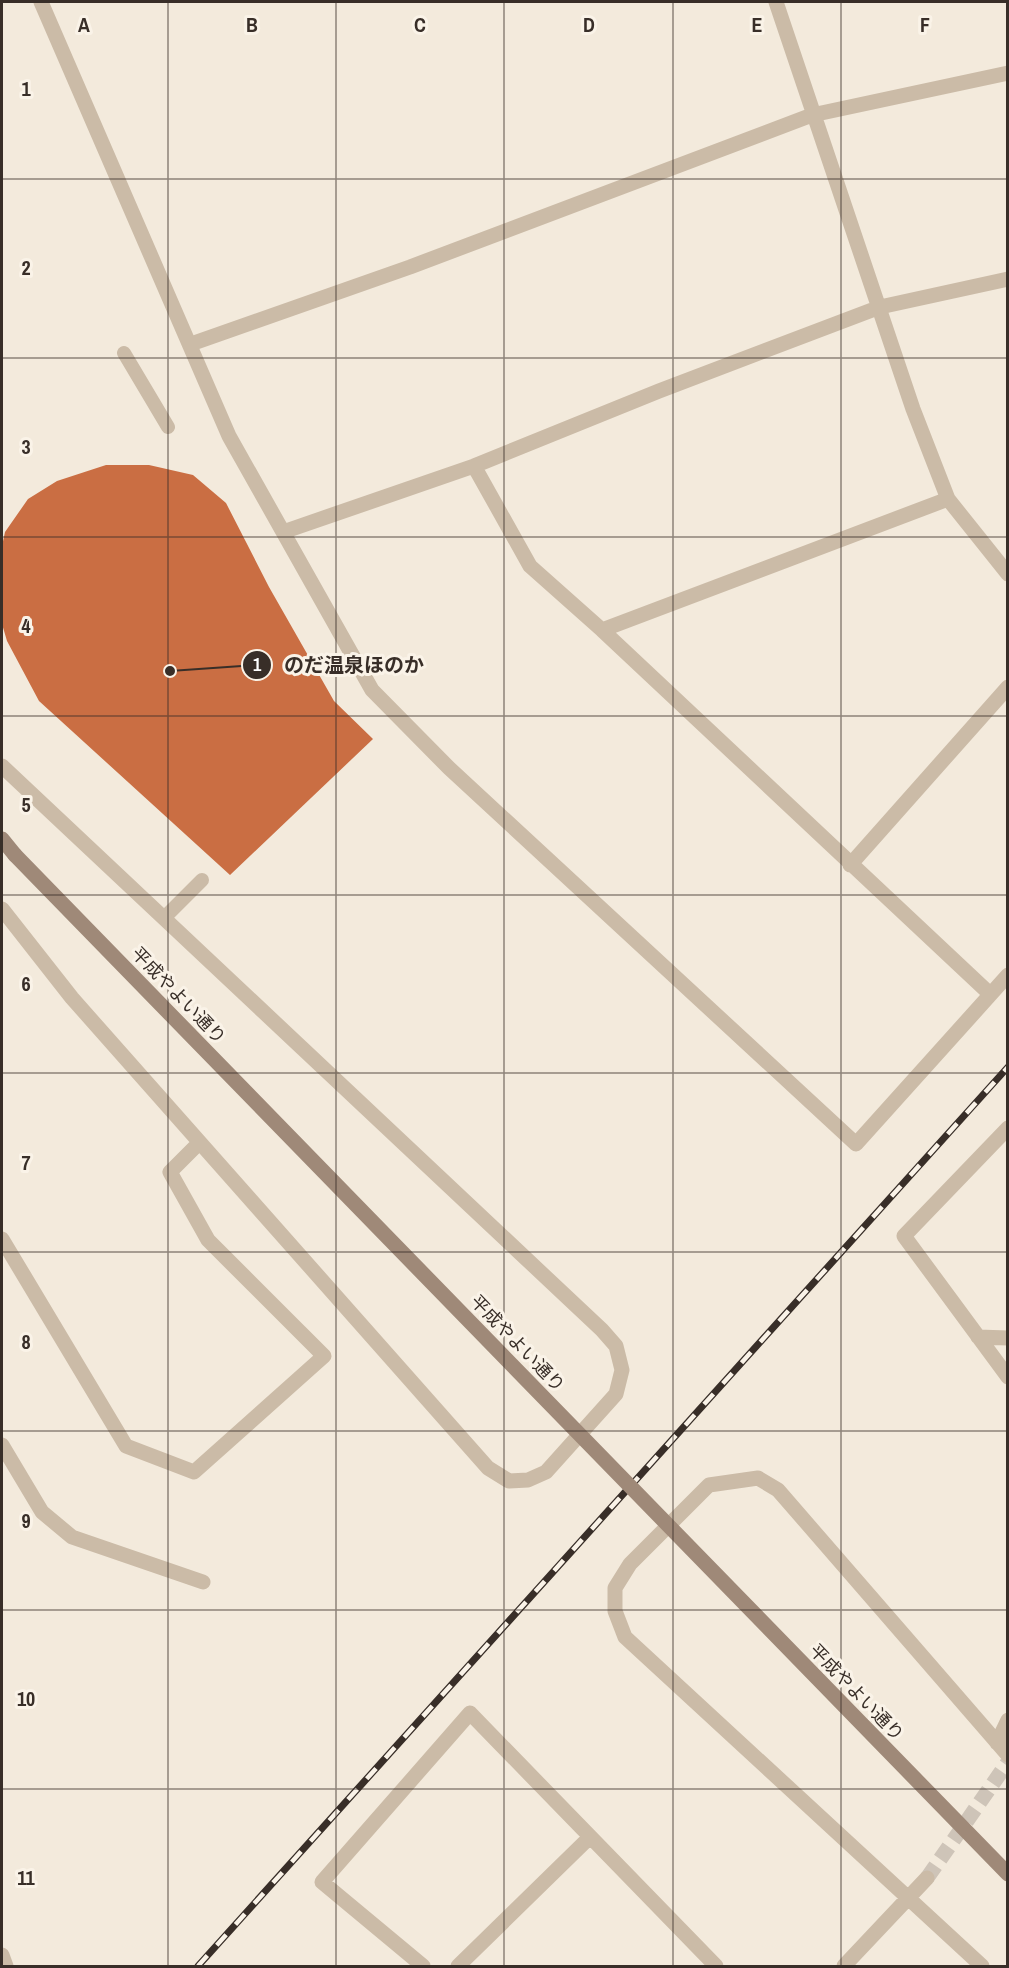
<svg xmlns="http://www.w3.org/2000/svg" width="1009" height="1968" font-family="'Archivo Narrow','Noto Sans JP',sans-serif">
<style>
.building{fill:#ca6e43}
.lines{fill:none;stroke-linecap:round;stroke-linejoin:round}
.street-tunnel{stroke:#cec4b8;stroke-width:15;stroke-dasharray:15 8;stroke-linecap:butt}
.lane{stroke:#cbbba7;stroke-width:14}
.street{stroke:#cbbba7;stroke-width:15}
.secondary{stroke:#9f8978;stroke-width:15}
.rail-casing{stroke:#382e28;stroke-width:7}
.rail{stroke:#faf3e8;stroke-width:4.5;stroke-dasharray:14;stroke-linecap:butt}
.secondary-bridge{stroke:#9f8978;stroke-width:15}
.grid{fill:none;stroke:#382e28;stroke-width:1.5;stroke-opacity:0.55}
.labels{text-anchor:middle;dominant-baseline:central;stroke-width:6;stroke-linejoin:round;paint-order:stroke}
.street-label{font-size:18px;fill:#382e28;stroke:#faf3e8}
.grid-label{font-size:20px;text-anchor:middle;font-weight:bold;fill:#382e28;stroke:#faf3e8;stroke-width:6;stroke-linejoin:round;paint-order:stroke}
.leader{fill:none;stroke:#382e28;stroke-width:2}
.callout-dot{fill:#382e28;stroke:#faf3e8;stroke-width:2}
.mark-label{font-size:18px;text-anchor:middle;font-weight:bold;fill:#fff}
.callout-label{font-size:20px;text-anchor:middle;font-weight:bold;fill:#382e28;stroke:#faf3e8;stroke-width:6;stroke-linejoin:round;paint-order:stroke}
</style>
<rect width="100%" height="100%" fill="#f3eadc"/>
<!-- building -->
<path class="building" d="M106,465H149L193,475L226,503L269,587L334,701L373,739L230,875L39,701L7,641L2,624V546L5,532L28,499L57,481Z"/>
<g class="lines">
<!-- street-tunnel -->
<path class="street-tunnel" d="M927,1878L1008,1762"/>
<!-- lane -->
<path class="lane" d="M124,353L168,427
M164,918L202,880"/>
<!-- street -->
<path class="street" d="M41,2L229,436L372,690L449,768L856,1144L1008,975
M776,2L913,409L948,499L1008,574
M191,344L410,267L812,115L1008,73
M474,466L530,566L602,630L990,994
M283,532L474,466L659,391L880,307L1008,279
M602,630L948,499
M2,766L602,1330L616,1346L622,1370L616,1394L546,1472L528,1480L509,1481L488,1468L72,998L2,909
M850,865L1008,687
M1008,1128L904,1236L1008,1377
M2,1239L126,1446L194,1472L324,1356L208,1240L170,1172L199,1143
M978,1337L1008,1338
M2,1445L42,1512L72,1537L203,1582
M997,1743L1008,1720
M2,1955L6,1966
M423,1966L322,1882L470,1713L716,1966
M458,1966L590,1837
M844,1966L927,1878
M982,1966L625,1637L615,1611V1588L630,1564L709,1485L758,1478L778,1490L1008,1755"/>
<!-- secondary -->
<path class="secondary" d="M2,839L15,855"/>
<!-- rail casing -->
<g class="rail-casing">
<path id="rail" d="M198,1966L1008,1067"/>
</g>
<!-- rail -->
<use href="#rail" class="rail"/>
<!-- secondary-bridge -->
<path class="secondary-bridge" d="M15,855L1008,1874"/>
</g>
<!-- grid -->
<path class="grid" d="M168,2V1966M336,2V1966M504,2V1966M673,2V1966M841,2V1966M2,179H1008M2,358H1008M2,537H1008M2,716H1008M2,895H1008M2,1073H1008M2,1252H1008M2,1431H1008M2,1610H1008M2,1789H1008"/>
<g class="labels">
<!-- street labels -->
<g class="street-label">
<text transform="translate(179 995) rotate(46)">平成やよい通り</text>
<text transform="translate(518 1343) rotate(46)">平成やよい通り</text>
<text transform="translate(857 1692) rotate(46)">平成やよい通り</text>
</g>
</g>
<g class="grid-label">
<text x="84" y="32">A</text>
<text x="252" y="32">B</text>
<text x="420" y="32">C</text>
<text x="589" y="32">D</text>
<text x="757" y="32">E</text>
<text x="925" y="32">F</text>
<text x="26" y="96">1</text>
<text x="26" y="275">2</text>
<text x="26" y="454">3</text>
<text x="26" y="633">4</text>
<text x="26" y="812">5</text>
<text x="26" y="991">6</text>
<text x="26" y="1170">7</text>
<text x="26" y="1349">8</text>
<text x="26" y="1528">9</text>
<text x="26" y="1706">10</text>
<text x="26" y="1885">11</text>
</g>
<!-- callouts -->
<path class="leader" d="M170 671L257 665"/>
<g class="callout-dot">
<circle cx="170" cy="671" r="6"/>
<circle cx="257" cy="665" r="15"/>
</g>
<g class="mark-label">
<text x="257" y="671">1</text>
</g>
<g class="callout-label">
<text x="354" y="672">のだ温泉ほのか</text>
</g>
<!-- border -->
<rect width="1009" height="1968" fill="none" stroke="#382e28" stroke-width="6"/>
</svg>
